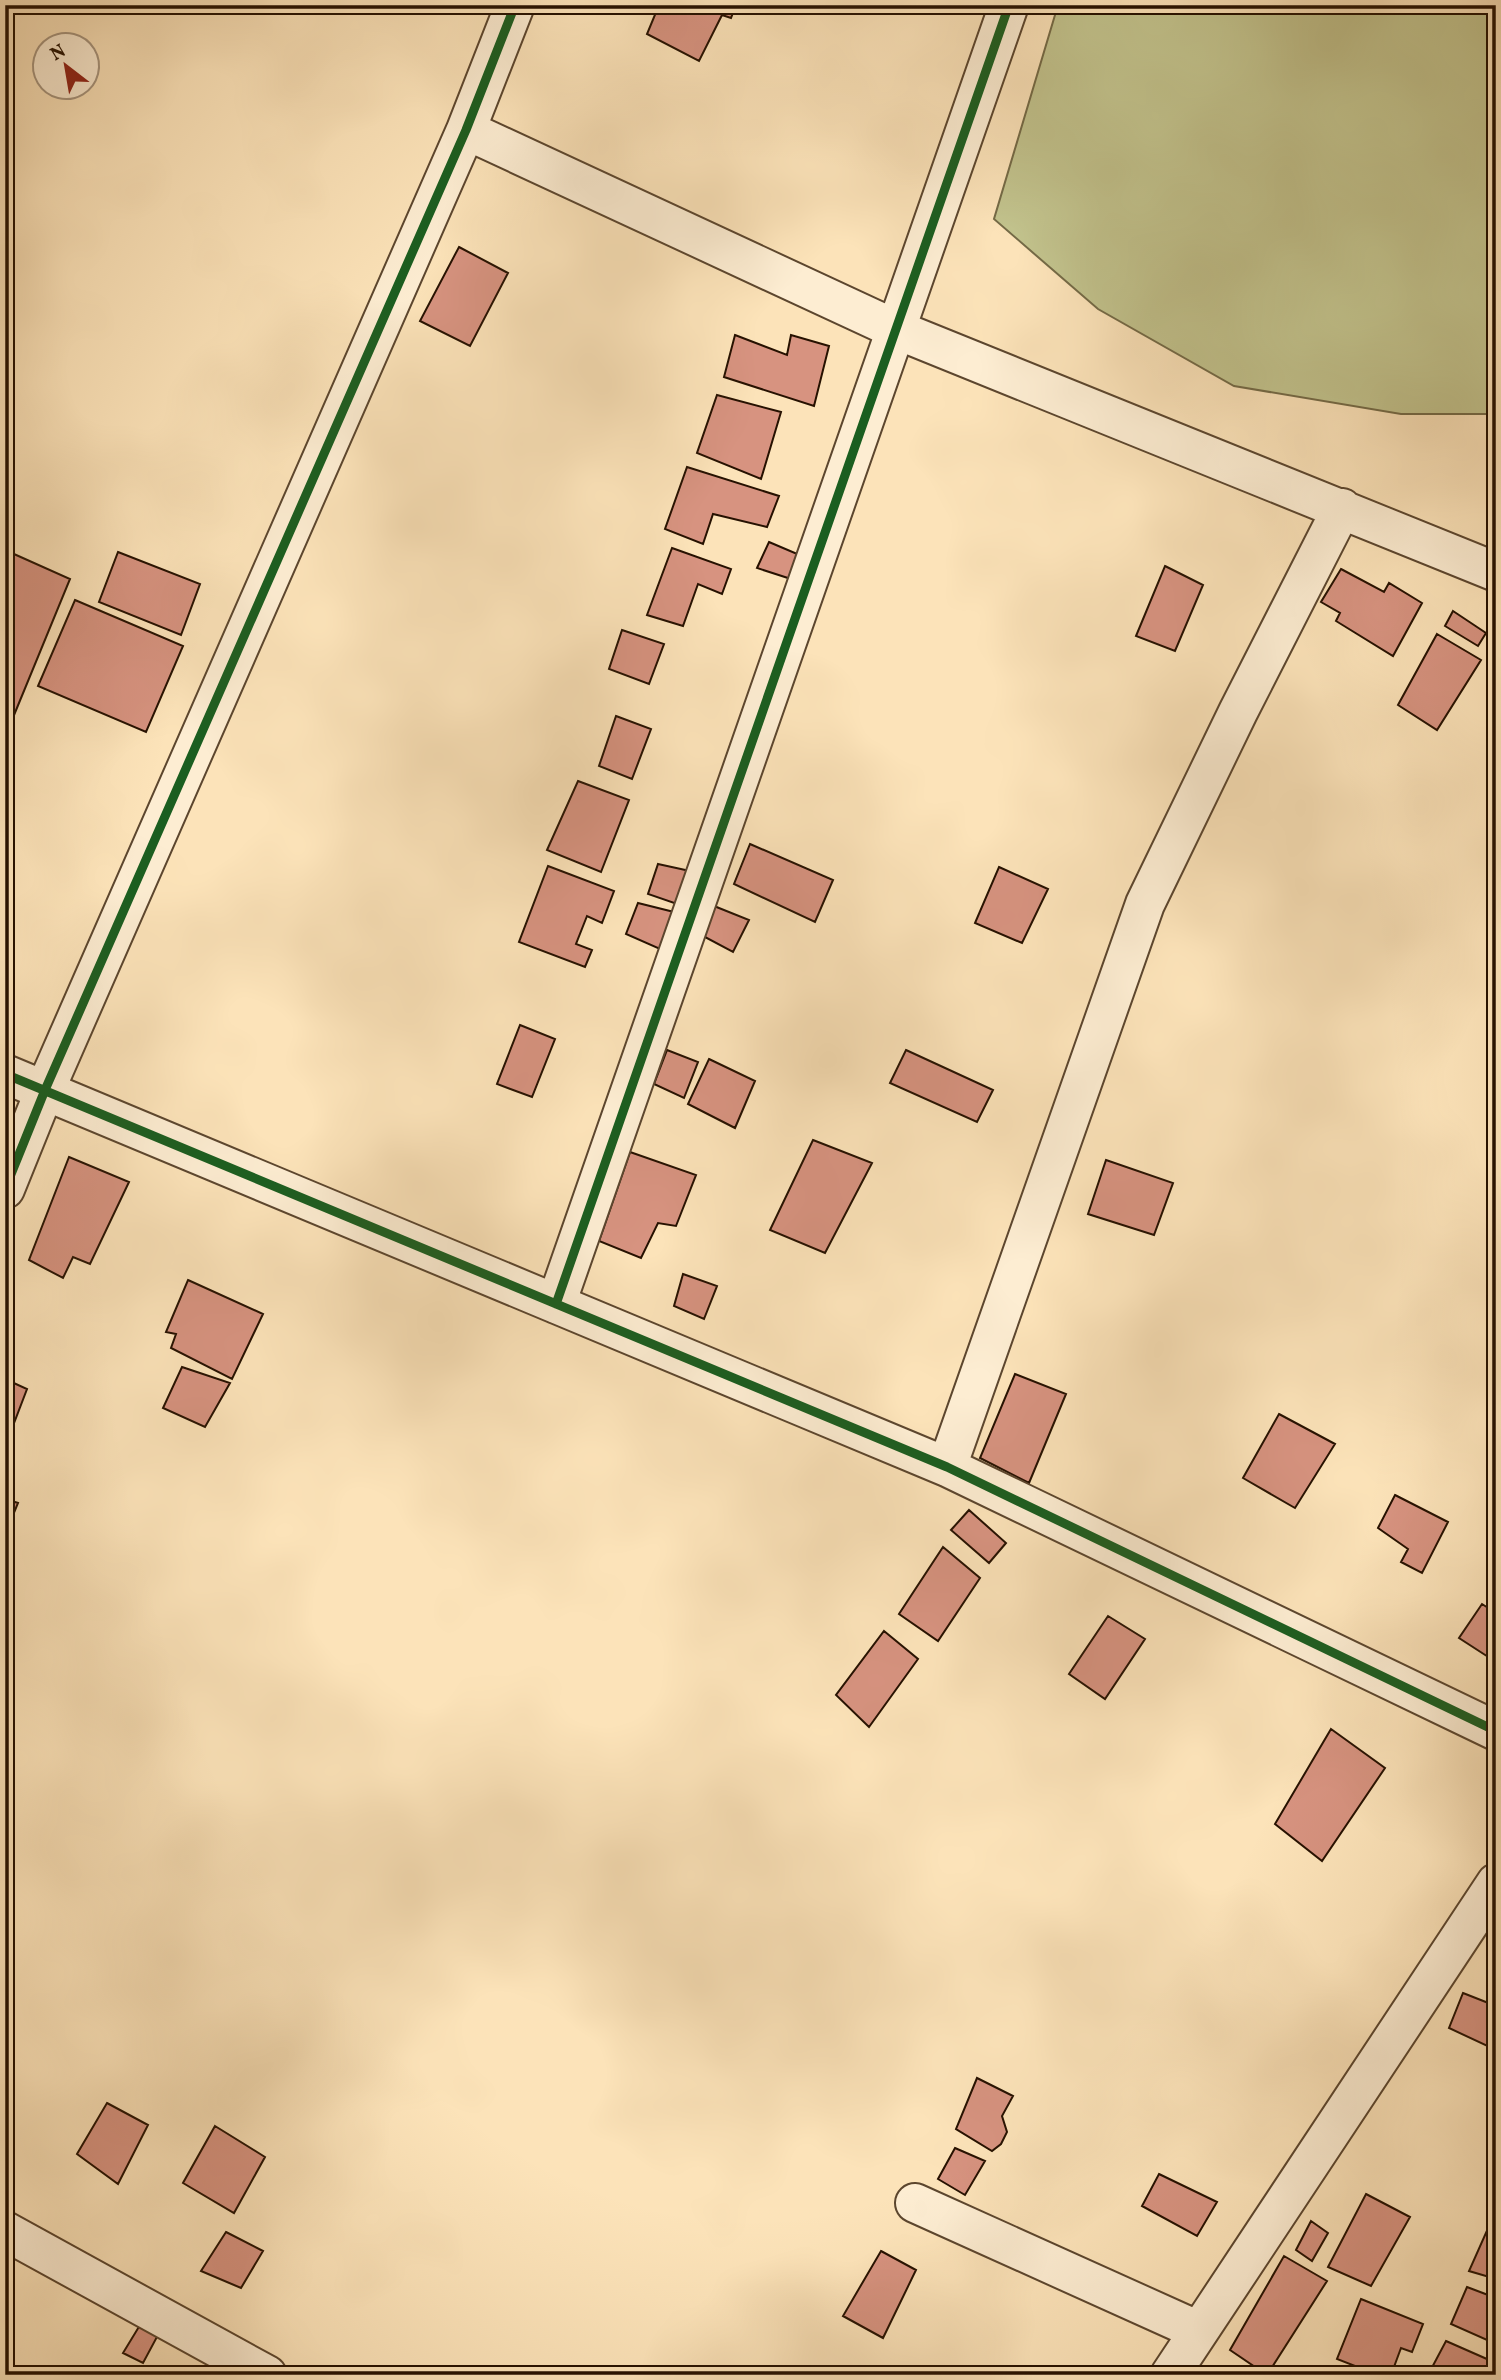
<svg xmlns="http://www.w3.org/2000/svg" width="1501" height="2380" font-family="Vollkorn,serif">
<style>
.green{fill:#c2c38d;stroke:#746a46;stroke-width:2}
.building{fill:#d79380;stroke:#261100;stroke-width:2}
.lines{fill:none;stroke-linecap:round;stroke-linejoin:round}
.minor-casing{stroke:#5c462e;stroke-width:42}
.minor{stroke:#fdedd2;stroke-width:38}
.cycleway-casing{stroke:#fdedd2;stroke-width:13}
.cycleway{stroke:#1b5e20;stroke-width:9}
</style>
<rect width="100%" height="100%" fill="#fce3b9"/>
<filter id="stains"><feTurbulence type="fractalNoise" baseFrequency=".00286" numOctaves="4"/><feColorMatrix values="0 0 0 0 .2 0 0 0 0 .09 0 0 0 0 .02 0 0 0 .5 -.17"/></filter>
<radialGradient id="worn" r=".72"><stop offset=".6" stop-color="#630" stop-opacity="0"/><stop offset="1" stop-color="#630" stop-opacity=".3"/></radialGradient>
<!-- green -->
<path class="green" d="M1058,5H1496V414H1401L1234,386L1098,309L994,219Z"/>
<!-- building -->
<path class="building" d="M659,5H736L731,18L722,15L699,61L647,34Z
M459,247L508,273L470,346L420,321Z
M735,335L787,355L791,335L829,346L814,406L724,377Z
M717,395L781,412L761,479L697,453Z
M687,467L779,496L767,527L713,514L703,544L665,529Z
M769,542L802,556L791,579L757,568Z
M672,548L731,569L722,594L698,584L683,626L647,615Z
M5,550L70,579L5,737Z
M118,552L200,584L181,635L99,602Z
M1165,566L1203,585L1175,651L1136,636Z
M1341,569L1384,592L1389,583L1422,603L1393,656L1336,621L1340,613L1321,602Z
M75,600L183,646L146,732L38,686Z
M1453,611L1486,633L1478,646L1445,626Z
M622,630L664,644L649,684L609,669Z
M1437,634L1481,660L1437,730L1398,705Z
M616,716L651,729L632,779L599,766Z
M578,781L629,800L601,872L547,850Z
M750,844L833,880L815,922L734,884Z
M658,864L690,871L680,905L648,894Z
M548,866L614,891L602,923L587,916L576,944L592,950L585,967L519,942Z
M999,867L1048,889L1022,943L975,923Z
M638,903L674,912L660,949L626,934Z
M714,906L749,920L733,952L703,936Z
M520,1025L555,1039L532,1097L497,1084Z
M667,1050L698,1062L684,1098L654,1084Z
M906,1050L993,1090L977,1122L890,1083Z
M709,1059L755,1081L735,1128L688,1104Z
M813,1140L872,1163L825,1253L770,1230Z
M630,1152L696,1175L676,1226L658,1223L641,1258L599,1241Z
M69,1157L129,1182L90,1264L73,1257L63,1278L29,1260Z
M1106,1160L1173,1183L1154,1235L1088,1214Z
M683,1274L717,1286L704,1319L674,1306Z
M188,1280L263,1314L232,1379L171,1348L176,1334L166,1332Z
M182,1367L230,1383L205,1427L163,1408Z
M1015,1374L1066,1394L1029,1483L980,1458Z
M5,1379L27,1389L11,1431L5,1429Z
M1279,1414L1335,1444L1295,1508L1243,1478Z
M1395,1495L1448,1522L1422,1573L1401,1562L1408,1549L1378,1528Z
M5,1499L18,1503L5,1535Z
M969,1510L1006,1543L989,1563L951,1530Z
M943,1547L980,1578L938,1641L899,1614Z
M1482,1604L1496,1613V1662L1459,1638Z
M1108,1616L1145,1639L1105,1699L1069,1674Z
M884,1631L918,1659L869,1727L836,1695Z
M1331,1729L1385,1768L1322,1861L1275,1824Z
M1463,1993L1496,2006V2050L1449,2028Z
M977,2078L1013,2096L1002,2116L1007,2132L1001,2144L992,2151L956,2129Z
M107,2103L148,2125L118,2184L77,2154Z
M215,2126L265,2157L234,2213L183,2183Z
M955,2148L985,2161L965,2195L938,2179Z
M1159,2174L1217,2202L1197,2236L1142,2206Z
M1366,2194L1410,2217L1371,2286L1328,2267Z
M1311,2221L1328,2233L1312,2261L1296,2250Z
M1489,2226L1496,2229V2279L1469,2271Z
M226,2232L263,2251L241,2288L201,2271Z
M881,2251L916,2270L883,2338L843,2316Z
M1284,2256L1327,2281L1267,2375L1230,2350Z
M1467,2287L1496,2298V2344L1451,2324Z
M1361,2299L1423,2324L1412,2352L1401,2348L1391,2375H1378L1337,2359Z
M140,2325L158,2335L143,2363L123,2353Z
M1446,2341L1496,2363V2375H1428Z"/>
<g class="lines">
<!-- minor casing -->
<g class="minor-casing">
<path id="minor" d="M466,130L895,329L1496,572
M5,1074L947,1467L1496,1731
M5,1189L45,1090L466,130L515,5
M556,1304L1009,5
M947,1467L1145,904L1238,712L1342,508
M915,2203L1199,2331
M5,2231L267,2375
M1170,2375L1496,1883"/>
</g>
<!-- minor -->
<use href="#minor" class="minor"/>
<!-- cycleway casing -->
<g class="cycleway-casing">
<path id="cycleway" d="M5,1074L947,1467L1496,1731
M5,1189L45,1090L466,130L515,5
M556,1304L1009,5"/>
</g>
<!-- cycleway -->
<use href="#cycleway" class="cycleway"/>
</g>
<!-- margin -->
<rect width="1501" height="2380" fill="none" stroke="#fce3b9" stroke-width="28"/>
<rect x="7" y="7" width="1487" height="2366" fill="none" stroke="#261100" stroke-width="3.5"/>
<rect x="14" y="14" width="1473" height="2352" fill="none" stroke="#261100" stroke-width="2"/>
<!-- north arrow -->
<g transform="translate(66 66) rotate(329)"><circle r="33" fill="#fdedd2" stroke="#a7957e" stroke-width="2"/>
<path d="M0-5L12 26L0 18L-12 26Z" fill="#8f2418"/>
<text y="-10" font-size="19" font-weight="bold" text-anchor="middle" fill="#261100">N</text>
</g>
<rect width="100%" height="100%" filter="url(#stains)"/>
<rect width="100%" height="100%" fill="url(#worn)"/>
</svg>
